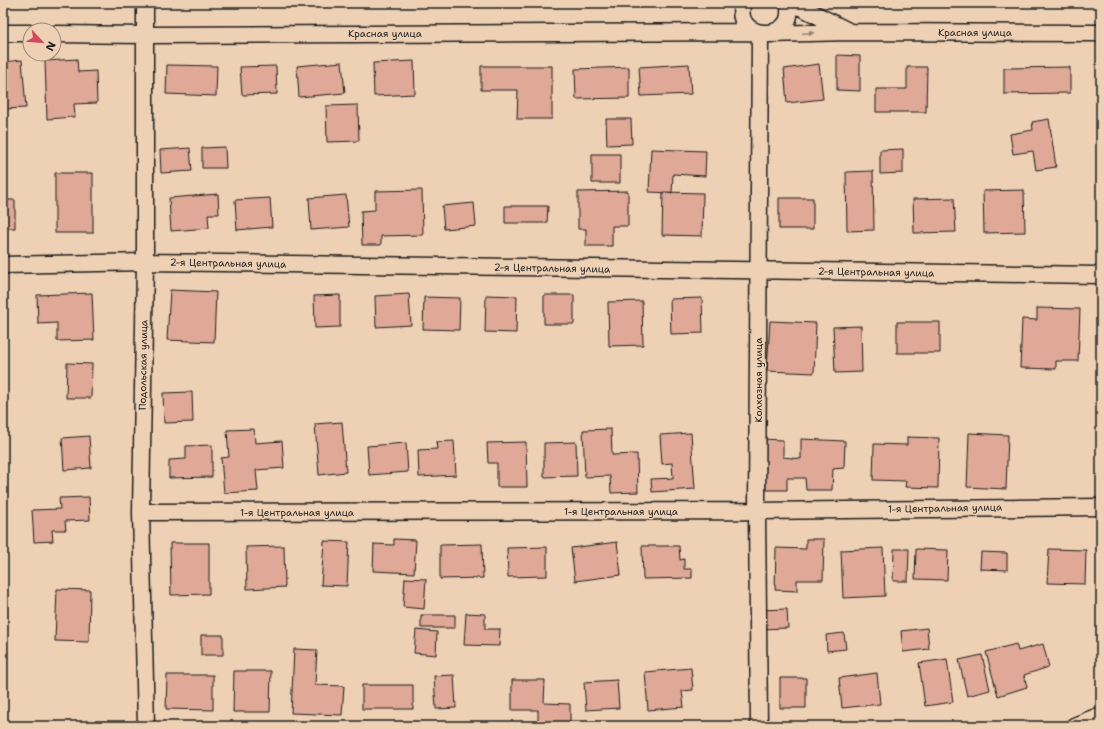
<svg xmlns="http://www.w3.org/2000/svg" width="1104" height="729" font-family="'Shantell Sans',sans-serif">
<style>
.building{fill:#dfa897;stroke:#1c1c1c}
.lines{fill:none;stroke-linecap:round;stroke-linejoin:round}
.minor-casing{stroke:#1c1c1c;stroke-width:19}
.minor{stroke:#eed1b5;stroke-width:16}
.oneway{fill:#908070}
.labels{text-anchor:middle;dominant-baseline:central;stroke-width:3;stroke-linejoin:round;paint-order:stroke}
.street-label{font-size:10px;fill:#1c1c1c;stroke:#eed1b5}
</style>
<rect width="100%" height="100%" fill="#eed1b5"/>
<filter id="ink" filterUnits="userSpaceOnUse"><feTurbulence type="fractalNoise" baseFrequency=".025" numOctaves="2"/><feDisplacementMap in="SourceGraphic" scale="8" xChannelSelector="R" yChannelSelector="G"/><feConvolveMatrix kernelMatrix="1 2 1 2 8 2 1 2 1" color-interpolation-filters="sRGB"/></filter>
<g filter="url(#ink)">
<!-- building -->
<path class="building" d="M837,55L860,56V91L837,90Z
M77,59L78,72L96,71L97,103L74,104L75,117L47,119L45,61Z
M22,60L26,108L4,109L3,62Z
M414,61L415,94L374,96L373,63Z
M342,62L345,93L299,97L297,66Z
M689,64L691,94L641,96L639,67Z
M819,64L823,99L787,103L784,69Z
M167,65L217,66L216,96L166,94Z
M276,66L277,94L242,95L240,67Z
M481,66H552V119H517L518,90H481Z
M629,67V98L576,99L575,69Z
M907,67H927L926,112H876V89H907Z
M1070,67V93L1004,94V68Z
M358,105L359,141L327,142L326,106Z
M606,119H631L632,144L607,145Z
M1049,119L1056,167L1036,170L1033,151L1013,154L1010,134L1033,130L1032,122Z
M225,147L226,168H202V148Z
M190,148L192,171L161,173L160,150Z
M651,149L706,151L705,176L673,174L672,193L649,192Z
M903,149V173L880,174V150Z
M592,154H620V183H592Z
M873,171L874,230L847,231L846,172Z
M55,173H93V233H55Z
M422,190L423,235L381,236V245H362L361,211L375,210V191Z
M1024,190L1025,232L984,233L983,191Z
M628,191V226H612V246H586V229H578V192Z
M663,192L703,193L702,236L662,235Z
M218,194L219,214H208L209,228L171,231L169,198Z
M346,195L349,227L311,230L309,198Z
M270,198L272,227L237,230L235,200Z
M779,198H813V229H779Z
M954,198L956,232L914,233L913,199Z
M3,200H15V228H3Z
M474,203L476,226L444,229L442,206Z
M505,206H548L547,223H505Z
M170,290L216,292L214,342L167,340Z
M92,293L94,340L57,341V323L38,324L37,295Z
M409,294L411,325L376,327L375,296Z
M340,295V327L315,328L314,296Z
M486,295L517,296L516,333L485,332Z
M544,295H574V324H544Z
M424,297L460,298L459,330L423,329Z
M702,298L703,333L671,334L670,299Z
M642,301L643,345L609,346L608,302Z
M1037,308L1080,309L1078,361H1056V369L1020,368L1022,319L1037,320Z
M770,321L816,323L814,373L767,371Z
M897,322H940V353H897Z
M861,326L862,372L835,373L833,327Z
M67,363L92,364L91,398H66Z
M192,392L193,422L164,423L163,393Z
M342,422L346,472L319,475L315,424Z
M254,429L255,443L282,441L284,468L256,470L258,491L224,493L221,458L229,457L227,430Z
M611,429L612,455L637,454L638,492L611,493L610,476L585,477L583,430Z
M691,433L695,489L652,492L651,479L673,478L672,463L662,464L660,435Z
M969,433L1008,435L1006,489L967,487Z
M89,436L91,468L64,470L62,438Z
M907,437L939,438L938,488L905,487L906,481L873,480L874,444L907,445Z
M761,439L783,440V457L801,459V439L845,441L844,468L833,469L832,490H806L805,478H787V490H762Z
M454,441L456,475L419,477L418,450L437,449L436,442Z
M526,442L527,487H497V463H488L487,443Z
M576,442L577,476L544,477V443Z
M406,443L408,472L369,475L367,446Z
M212,445V477L169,478V460L186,459V446Z
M89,497L90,520L65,521L66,530H52L53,541L34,542L32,510L60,509L59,498Z
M394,539L416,540L414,573L373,571L374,544L394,545Z
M806,539H824L823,580H797V591L775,590L776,548L806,549Z
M324,541L349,542L347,586L321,585Z
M617,542L621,575L575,581L571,548Z
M170,543H209V594L171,595Z
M482,544L483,578L440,579V545Z
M284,546L285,587L247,589L246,547Z
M642,546H679L680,560L684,559V569H692V578L643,579Z
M547,547V576L508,577L507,548Z
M883,548L885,596L843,598L841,550Z
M894,549H909L908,581H893Z
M916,549L948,550L947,580L915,579Z
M1049,549L1086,550L1085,584L1047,583Z
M981,552L1007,553V570L980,569Z
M405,578L426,579L424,609L403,607Z
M57,589L90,590L89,642L55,641Z
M787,609L788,628L760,629L759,610Z
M466,613L485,614V629H500L499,646L464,645Z
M421,615H455V628H421Z
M927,628L929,649L903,652L901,631Z
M416,630L437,632L436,655L414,653Z
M844,633L846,649L827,651L826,635Z
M201,635H223V655H201Z
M1016,644L1018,651L1043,644L1049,667L1024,675L1027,687L998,696L986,652Z
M294,649L317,650L315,685L344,686L342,715L291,713Z
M982,655L990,690L967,696L959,660Z
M947,659L953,702L925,706L919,663Z
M691,668L693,690L682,691L684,707L648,710L645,672Z
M234,671H271L270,712H233Z
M877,673L880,704L842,708L839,678Z
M167,675H213V710L166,709Z
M454,675L456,708L436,709L434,676Z
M780,678H806V708H780Z
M512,680H545L544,703L570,704V726H538V710H512Z
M617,680L619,708L586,710L584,682Z
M362,685H413V709H362Z"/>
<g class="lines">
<!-- minor casing -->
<g class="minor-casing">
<path id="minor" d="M145,3V262L141,512L146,726
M743,3C730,41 799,45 788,3
M793,3L848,31
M3,33H30
M54,34L145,35L756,32
M769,34L849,32L1101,33
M3,265L145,262L1101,275
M141,512L757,511L1101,507
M759,726L757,511L760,34
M1074,726L1101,715"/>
</g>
<!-- minor -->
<use href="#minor" class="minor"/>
</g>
<!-- one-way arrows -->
<defs><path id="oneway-solid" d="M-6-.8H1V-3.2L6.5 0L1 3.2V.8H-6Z"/></defs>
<use class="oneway" href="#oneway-solid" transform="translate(808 33) rotate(-2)"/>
</g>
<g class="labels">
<!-- street labels -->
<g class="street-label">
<text x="975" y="32">Красная улица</text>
<text x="385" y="33">Красная улица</text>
<text transform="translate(228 263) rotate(1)">2-я Центральная улица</text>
<text transform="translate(552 268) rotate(1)">2-я Центральная улица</text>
<text transform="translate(876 272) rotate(1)">2-я Центральная улица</text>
<text transform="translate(143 365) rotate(-89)">Подольская улица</text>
<text transform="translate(758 380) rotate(-90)">Колхозная улица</text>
<text transform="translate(945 508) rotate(-1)">1-я Центральная улица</text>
<text x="621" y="511">1-я Центральная улица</text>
<text x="297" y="512">1-я Центральная улица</text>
</g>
</g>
<!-- margin -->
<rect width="1104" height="729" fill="none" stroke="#eed1b5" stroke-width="16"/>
<rect x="8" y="8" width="1088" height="713" fill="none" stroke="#1c1c1c" stroke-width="1.5" filter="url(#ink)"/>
<!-- north arrow -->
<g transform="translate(42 42) rotate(116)"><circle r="19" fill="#eed1b5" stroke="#9a8978"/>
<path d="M0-3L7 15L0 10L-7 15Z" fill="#d1495b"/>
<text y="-6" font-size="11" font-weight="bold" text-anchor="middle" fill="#1c1c1c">N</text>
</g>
</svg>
